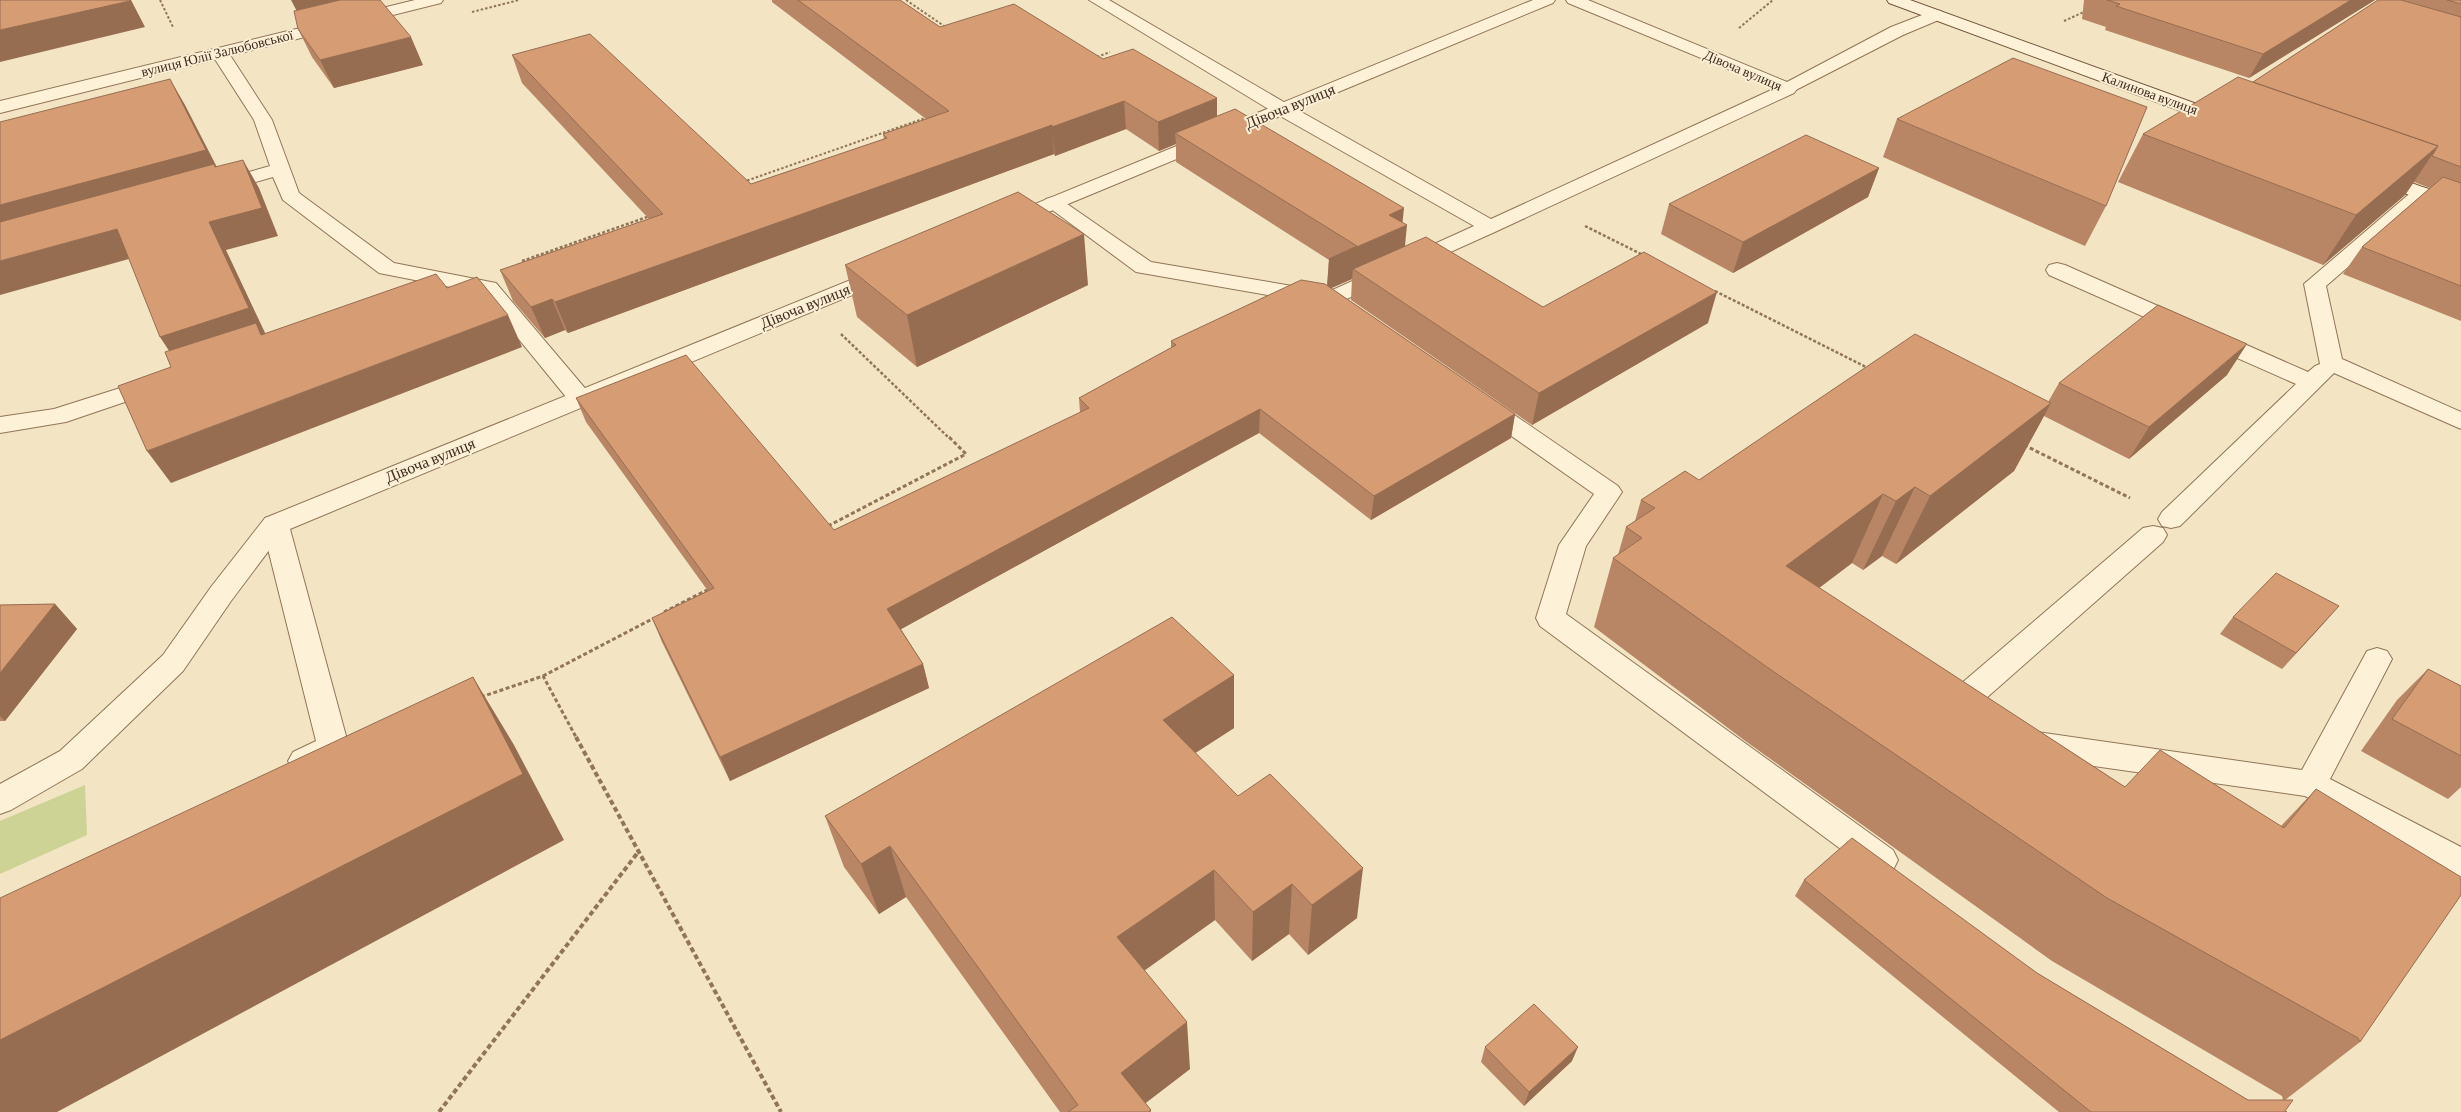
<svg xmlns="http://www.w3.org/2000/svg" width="2461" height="1112" font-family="'Crimson Pro',serif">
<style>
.green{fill:#cdd395}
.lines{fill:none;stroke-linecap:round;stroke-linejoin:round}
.service-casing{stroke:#917557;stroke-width:2}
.minor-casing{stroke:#917557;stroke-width:2}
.secondary-casing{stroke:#72563a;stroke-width:2}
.path-far3{stroke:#917557;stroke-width:2;stroke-dasharray:2.5 2;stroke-linecap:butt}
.path-far2{stroke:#917557;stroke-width:2.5;stroke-dasharray:3 2;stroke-linecap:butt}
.path-far1{stroke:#917557;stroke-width:3;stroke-dasharray:4 2.5;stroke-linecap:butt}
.path{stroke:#917557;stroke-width:4;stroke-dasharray:5 3;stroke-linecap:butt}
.service{fill:#fdf1d8;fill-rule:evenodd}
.minor{fill:#fdf1d8;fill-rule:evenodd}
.secondary{fill:#fdf1d8;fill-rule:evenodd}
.wall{fill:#b88664}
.shaded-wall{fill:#966d51}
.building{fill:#d69c74;stroke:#966d51}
.labels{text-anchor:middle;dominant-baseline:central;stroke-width:4;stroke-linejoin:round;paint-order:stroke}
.far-street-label{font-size:14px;fill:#3f2d1d;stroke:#faeed4}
.street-label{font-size:16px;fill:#3f2d1d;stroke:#faeed4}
</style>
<rect width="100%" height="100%" fill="#f3e4c3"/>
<!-- green -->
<path class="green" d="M85,785L87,835L0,874V821Z"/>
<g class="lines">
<!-- service casing -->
<g class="service-casing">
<path id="service" d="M1089,0H1109L1289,105L1491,219L1782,85H1794L1797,89L1794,93L1497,231L1331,306L1136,272L1043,203L1046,199L1053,197L1060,199L1151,262L1328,292L1474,226L1275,113Z
M220,48L226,49L272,120L299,193L394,263L496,283L589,393L592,398L589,403L580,406L571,403L481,293L379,273L283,200L273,177L217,193L210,191L207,187L210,183L270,166L254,120L211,53L214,49Z
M2422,187L2429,189L2432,193L2429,197L2326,286L2342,359L2461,412V429L2334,373L2180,526L2171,528L2162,526L2158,519L2162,512L2296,384L2049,275L2046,270L2049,265L2057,263L2065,265L2308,372L2315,366L2320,364L2304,284L2415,189Z
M158,376L166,378L170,383L166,388L66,422L0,433V417L54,409Z
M1482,396L1491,399L1618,486L1622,492L1586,546L1566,614L1893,850L1898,860L1893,870L1881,875L1869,870L1540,626L1536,618L1559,545L1594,494L1473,409L1470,404L1473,399Z
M275,516L285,518L288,525L231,601L183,671L82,769L11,810L0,814V784L60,751L163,655L211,587L265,518Z
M2153,526L2163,528L2167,535L2163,542L1975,708L1977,713L1973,722L1962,725L1942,718L1938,709L1942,700L2143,528Z
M2377,648L2387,651L2392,659L2330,779L2461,847V879L2449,874L2305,796L2030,757L2019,753L2014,744L2019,735L2030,731L2302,770L2367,651Z"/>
</g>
<!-- minor casing -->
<g class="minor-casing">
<path id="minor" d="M415,0H443L441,3L0,113V101Z
M1533,0H1555L1553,3L1015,226L1008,228L1001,226L998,222L1001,218Z
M1566,0H1588L1787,82L1891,27L1935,10L1941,11L1943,15L1941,19L1903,35L1788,94L1568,3Z
M885,266L893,268L896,273L893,278L290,529L349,747C343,757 317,773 305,774C301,774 296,771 293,770L288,761L293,752L316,741L262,525L265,518Z"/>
</g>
<!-- secondary casing -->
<g class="secondary-casing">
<path id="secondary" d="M1887,0H1910L2230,116L2232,120L2230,124H2216L1889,3Z
M2373,169L2461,201V214L2366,179L2363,175L2366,171Z"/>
</g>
<!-- path-far3 -->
<path class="path-far3" d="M160,0L173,27
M906,0L947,28
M472,12L519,0
M2064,21L2086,11
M1739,28L1773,0
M1097,57L1110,52
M743,182L928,117"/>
<!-- path-far2 -->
<path class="path-far2" d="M1585,226L1645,256
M522,261L650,216
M1715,291L1868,368
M841,334L949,438"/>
<!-- path-far1 -->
<path class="path-far1" d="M2024,445L2130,498
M828,526L966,454L948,436
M664,612L709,589
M543,676L654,618
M481,697L543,676L577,739"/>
<!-- path -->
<path class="path" d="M576,737L781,1112
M439,1112L639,851"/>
<!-- service -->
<use href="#service" class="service"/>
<!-- minor -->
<use href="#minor" class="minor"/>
<!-- secondary -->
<use href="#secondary" class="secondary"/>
</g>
<!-- wall -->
<path class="wall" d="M772,0H900L940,27L1103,59L1217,116L1403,223L1405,246L1543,307L1708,323L1532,425L1351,300L1352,279L1331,288L1515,414L1511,438L1371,520L1259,433L901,629L923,664L929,688L730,781L662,642L652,618L708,591L586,422L576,398L834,530L1080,413L1079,398L1171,348V341L1327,285L1329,260L1176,162V144L1159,151L1126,129L1055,156L1054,154L568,333L565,330L545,338L513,301L500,270L649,219L522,83L512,55L751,184L884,139L883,134L926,119L772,2Z
M2084,0H2375L2249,78L2105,30L2106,27L2082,19Z
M2378,0H2461V321L2343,274L2362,247L2430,188L2414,182L2405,195L2323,265L2118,182L2143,134L2253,82Z
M298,29L423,65L334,88L312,57Z
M1897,119L2106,206L2085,246L1883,157Z
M1879,168L1868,197L1733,273L1661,234L1669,204Z
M845,265L1088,285L917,367L857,317Z
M2227,375L2129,459L2044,416L2014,471L1896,564L1882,556L1863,570L1852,563L1819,588L2125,787L2281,826L2316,789L2360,1042L2285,1100V1111L2287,1112H2059L1795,896L1804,880L2037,973L2248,1100H2283L2282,1096L2052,961L1744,740L1594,627L1613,558L1618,555L1626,527L1635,521L1641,500L1699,480L2048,402L2059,383Z
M55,604L77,629L5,721H0V605Z
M2233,617L2324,623L2282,669L2220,634Z
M2428,669L2461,686V787L2448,799L2361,751L2397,700Z
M1234,675V728L1195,753L1357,918L1308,955L1289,934L1252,961L1215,920L1144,970L1190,1069L1145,1103L1151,1110V1112H1060L906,897L879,914L844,867L825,816Z
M1485,1047L1572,1061L1524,1106L1481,1062Z"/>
<!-- shaded-wall -->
<path class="shaded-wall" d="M130,0H131L145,27L0,62V30Z
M291,0H372L304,25Z
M2351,0H2375L2249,78L2263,54Z
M411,37L423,65L334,88L320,60Z
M170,79L185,105L222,177L0,239V205Z
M1217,98V127L1175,133L1176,144L1159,151L1158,122Z
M1124,101L1126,129L1055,156L1052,127Z
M1052,125L1054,154L568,333L555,302Z
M2438,146L2405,195L2323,265L2356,215Z
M243,160L259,188L278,236L226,250L267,337L179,366L160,337L209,222Z
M1879,168L1868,197L1733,273L1743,242Z
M1404,208L1402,227L1407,225L1404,256L1353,269L1352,279L1327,290L1329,259L1388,234L1389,215Z
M117,229L136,257L0,295V261Z
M1084,234L1088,285L917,367L907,315Z
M1717,292L1708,323L1532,425L1539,393Z
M552,299L565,330L545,338L531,307Z
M508,315L522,347L171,483L147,451Z
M2247,344L2227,375L2129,459L2149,427Z
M2051,403L2014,471L1896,564L1930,496Z
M1260,409L1259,433L894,633L887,609Z
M1515,414L1511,438L1371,520L1374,496Z
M1915,487L1882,556L1863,570L1896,501Z
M1883,494L1852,563L1757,635L1786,566Z
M55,604L77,629L5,721L0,716V673Z
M2339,606L2324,623L2282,669L2296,653Z
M923,664L929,688L730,781L720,757Z
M1234,675V728L1166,772L1163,720Z
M473,677L514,745L564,840L57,1112H0V1040Z
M890,846L906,897L879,914L861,864Z
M1363,868L1357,918L1308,955L1312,905Z
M1214,870L1215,920L1123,986L1117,937Z
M1292,884L1289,934L1252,961L1253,912Z
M1187,1022L1190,1069L1134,1112L1121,1073Z
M1578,1047L1572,1061L1524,1106L1529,1092Z"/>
<!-- building -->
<path class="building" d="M0,0H130V1L0,30Z
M340,0H380L411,37L320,60L298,29L294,11Z
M798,0H900L940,27L1014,4L1103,59L1133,49L1217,98L1158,122L1124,101L1052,127V125L555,302L552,299L531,307L500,270L663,214L512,55L590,34L751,184L887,138L883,134L949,111Z
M2107,0H2351L2263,54L2116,6L2120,4Z
M2378,0H2401L2461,17V167L2432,156L2438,146L2253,82Z
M2447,0H2461V4Z
M2013,58L2147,107L2106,206L1897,119Z
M2238,77L2438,146L2356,215L2143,134Z
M170,79L206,150L0,205V122Z
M1235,109L1404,208L1389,215L1407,225L1329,259L1357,246L1175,133Z
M1806,135L1879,168L1743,242L1669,204Z
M243,160L262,208L209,222L249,308L160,337L117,229L0,261V222L214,164L215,167Z
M2443,177L2461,183V286L2362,247Z
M1018,192L1084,234L907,315L845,265Z
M1426,237L1543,307L1644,252L1717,292L1539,393L1353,269Z
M436,274L447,288L477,277L508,315L147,451L118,386L171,367L165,352L256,323L261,335Z
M1301,280L1325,284L1515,414L1374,496L1260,409L887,609L923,664L720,757L652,618L714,588L576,398L686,355L834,530L1089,408L1079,398L1176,345L1171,341Z
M2158,305L2247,344L2149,427L2059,383Z
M1915,334L2051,403L1930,496L1915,487L1896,501L1883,494L1786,566L2125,787L2160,750L2284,828L2316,789L2461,877V895L2360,1042L2358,1038L2107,898L1774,672L1613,558L1642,538L1626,527L1655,508L1641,500L1685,471L1699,480Z
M2276,573L2339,606L2296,653L2233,617Z
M55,604L0,673V605Z
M1172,617L1234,675L1163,720L1238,796L1270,774L1363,868L1312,905L1292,884L1253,912L1214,870L1117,937L1187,1022L1121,1073L1151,1110L1148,1112H1068L1078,1105L890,846L861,864L825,816Z
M2428,669L2461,686V756L2392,719Z
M473,677L523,774L0,1040V898Z
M1852,838L2037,973L2248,1100H2293L2285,1111L2287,1112H2091L1804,880Z
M1534,1004L1578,1047L1529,1092L1485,1047Z"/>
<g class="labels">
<!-- far-street labels -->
<g class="far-street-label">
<text transform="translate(217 53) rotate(-14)">вулиця Юлії Залюбовської</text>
<text transform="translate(1743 70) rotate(23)">Дівоча вулиця</text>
<text transform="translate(2150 93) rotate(20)">Калинова вулиця</text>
</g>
<!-- street labels -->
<g class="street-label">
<text transform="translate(1290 106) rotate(-22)">Дівоча вулиця</text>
<text transform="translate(805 306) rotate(-22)">Дівоча вулиця</text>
<text transform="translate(430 460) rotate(-22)">Дівоча вулиця</text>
</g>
</g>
</svg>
